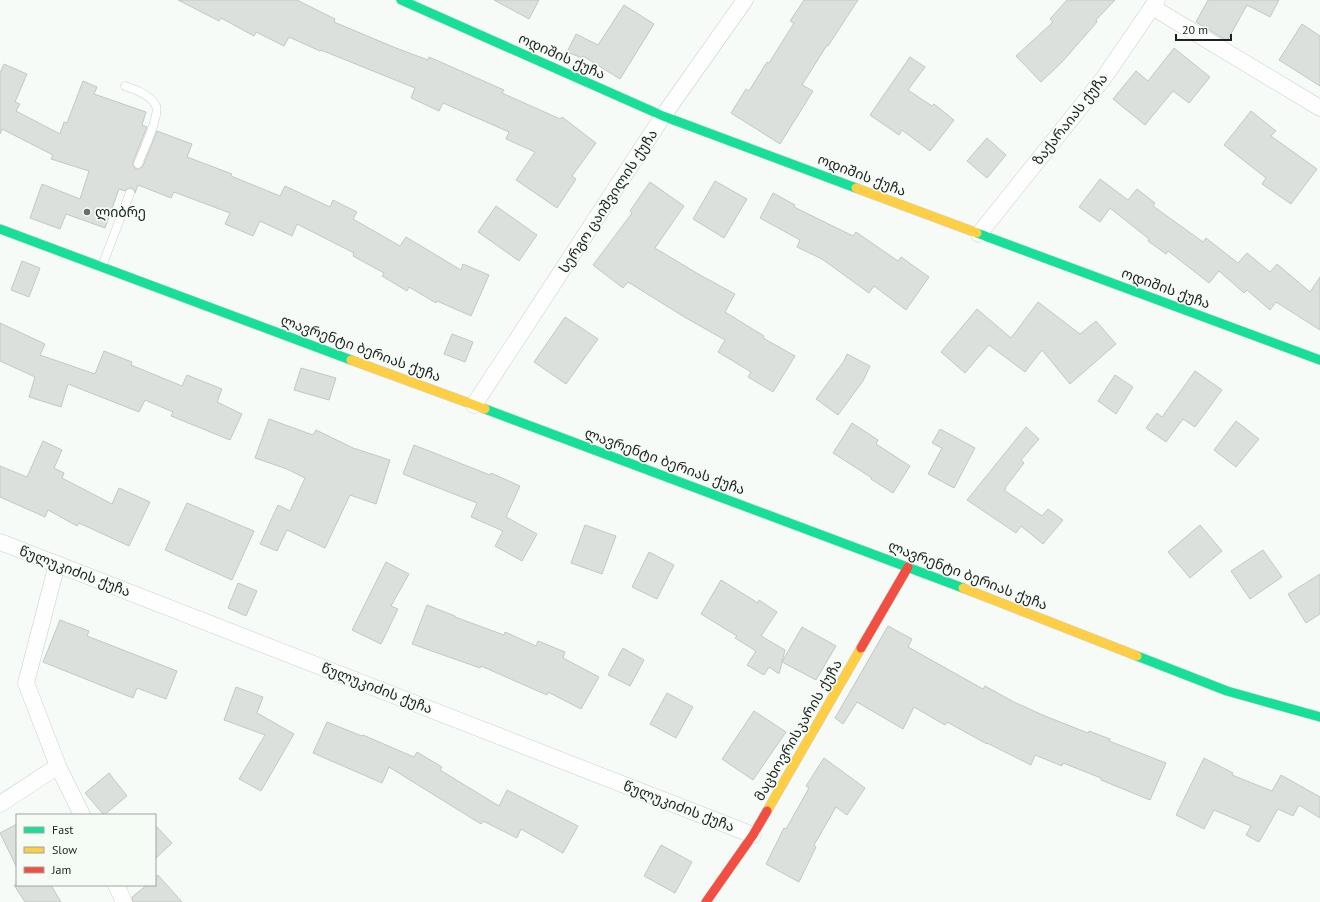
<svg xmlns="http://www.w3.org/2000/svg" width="1320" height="902" font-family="'PT Sans','Noto Sans Georgian',sans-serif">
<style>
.building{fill:#dce0dd;stroke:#c4c8c5}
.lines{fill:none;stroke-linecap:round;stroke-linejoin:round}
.lane-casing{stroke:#cbcecc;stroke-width:9}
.street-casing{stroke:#cbcecc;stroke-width:17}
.fast-casing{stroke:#cbcecc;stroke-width:10}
.slow-casing{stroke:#cbcecc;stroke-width:10}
.jam-casing{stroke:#cbcecc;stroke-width:10}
.lane{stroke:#fefefe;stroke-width:8}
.street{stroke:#fefefe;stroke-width:16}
.fast{stroke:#16e098;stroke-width:9}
.slow{stroke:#ffcf43;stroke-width:9}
.jam{stroke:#f24e42;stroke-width:9}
.poi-dot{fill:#6a6d6b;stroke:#f5fcf6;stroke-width:1.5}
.labels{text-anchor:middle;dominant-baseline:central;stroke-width:3.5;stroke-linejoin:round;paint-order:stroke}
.street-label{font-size:14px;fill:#1e211f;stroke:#f5fcf6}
.poi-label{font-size:14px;fill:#1e211f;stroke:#f5fcf6;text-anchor:start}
</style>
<rect width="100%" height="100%" fill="#f6fbf7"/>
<!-- building -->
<path class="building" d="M178,0H297L335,19L334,22L396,48L428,60L429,57L504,90L502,93L560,119L562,117L596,143L572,176L576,179L557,208L516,180L535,152L506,139L509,132L443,103L439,111L411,98L415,88L321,50L320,51L289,37L284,46L256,32L254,36L221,18L219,21Z
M494,0H539L529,19Z
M804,0H858L828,46L827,45L802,85L813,91L780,144L731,113L746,89L749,91L767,62L769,63L794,23L790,21Z
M1067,0H1115L1096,20L1097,22L1062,62L1041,82L1016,56L1053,22L1050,19Z
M1208,0H1279L1270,17L1247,5L1227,41L1196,22Z
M624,5L654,24L620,79L583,56L582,58L567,52L576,34L598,45Z
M1302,24L1320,36V86L1279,60Z
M1174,48L1210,77L1189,103L1173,91L1145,125L1113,99L1136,71L1148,81Z
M910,57L925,67L908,90L932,106L934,104L954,120L930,151L902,130L899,135L870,115Z
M4,64L27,74L15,102L20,104L16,111L60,134L64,122L67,123L83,81L97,87L94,94L146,112L142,125L147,127L133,162V165L136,169H139L143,166L157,131L192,144L187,157L232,174L231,176L280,196L285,186L330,207L333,200L357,212L353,219L400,246L406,237L461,270L463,264L489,275L471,316L437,301L436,303L409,287L407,291L382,276L384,273L353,256L354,253L297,224L292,236L260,221L253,236L225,224L230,213L174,192L171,198L138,185L135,193L134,190L132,188L127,189L125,191L119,189L105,228L66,214L60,229L30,218L42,184L80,199L89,171L51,159L53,155L2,129L0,134V73Z
M1251,111L1276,131L1271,136L1317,169L1291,204L1262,184L1266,178L1224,145Z
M987,138L1006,155L987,178L967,161Z
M1100,179L1128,200L1137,189L1155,203L1153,206L1203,242L1206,238L1238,263L1247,253L1270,272L1277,264L1310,292L1320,277V330L1276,302L1270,310L1247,290L1244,293L1219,271L1209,283L1168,251L1166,254L1148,241L1149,239L1110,208L1100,222L1079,207Z
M715,181L747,199L724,238L693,219Z
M650,182L684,206L655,248L700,275L735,294L725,312L764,336L763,338L795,356L773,392L748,377L751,372L718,352L725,340L686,318L628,282L623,288L593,265L632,213L630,211Z
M773,193L795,205L794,207L853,236L856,232L898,261L901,257L929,277L906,310L874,286L869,293L822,259L797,247L800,240L760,218Z
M496,206L537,235L519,261L478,232Z
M22,261L40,268L29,297L11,290Z
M1038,302L1080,334L1096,321L1116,344L1070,384L1042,350L1025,372L989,345L965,373L941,352L977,309L1011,338Z
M565,317L598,339L566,384L534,362Z
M0,323L45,344L40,355L95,374L104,351L132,362L131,365L182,386L187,375L222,389L217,402L242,414L230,440L171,416L173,412L145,400L139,412L68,384L61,407L29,397L35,377L0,361Z
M452,334L473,342L465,362L444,354Z
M847,354L870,366L863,381L838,415L816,399L844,361Z
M301,368L336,378L329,400L294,390Z
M1195,371L1222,390L1195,427L1183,419L1166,442L1146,428L1157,413L1162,417Z
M1115,375L1133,387L1116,414L1098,401Z
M269,419L313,435L316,430L353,448L390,460L376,504L350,495L325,548L287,530L277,551L260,544L278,505L290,511L305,478L287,469L255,458Z
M1236,421L1259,439L1236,467L1214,450Z
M852,423L878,440L876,444L910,466L893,493L871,479L872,478L833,453Z
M1026,427L1039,439L1021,460L1024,463L1005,488L1006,489L1004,490L1042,516L1048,509L1063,520L1043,544L1021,526L1016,533L967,500Z
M940,429L975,448L954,488L928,474L942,448L932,443Z
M43,441L62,450L54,468L64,473L62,478L112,504L119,488L150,502L129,546L79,523L77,526L48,510L45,517L0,497V466L27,477Z
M414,445L490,475L491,473L520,486L506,517L537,534L522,561L495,546L503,531L471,517L477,503L403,474Z
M187,503L254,531L232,580L165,550Z
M585,525L616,536L602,574L571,563Z
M1200,525L1222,551L1190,578L1168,552Z
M1263,550L1282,577L1250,599L1231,571Z
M649,552L674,565L657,599L632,587Z
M386,562L409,574L391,606L398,609L381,644L352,630Z
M1320,574V614L1306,623L1288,594Z
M721,580L758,603L759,600L777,612L761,636L785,650L779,674L769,667L764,675L747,665L756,651L735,638L737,636L701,614Z
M238,583L257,591L246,616L228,608Z
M427,605L455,616V617L504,635L505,632L536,646L538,641L565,652L563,658L599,677L581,709L548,692L547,695L481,666L480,668L412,644Z
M60,620L89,631L87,636L177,671L166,699L137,688L133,698L43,662Z
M888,626L912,639L908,647L983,689L985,686L1014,702L1045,716L1088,733L1089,731L1110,739L1109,741L1166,763L1150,800L1101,780V778L1063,763L1062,766L1035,755L1031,765L987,743V744L947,722L945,725L914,707L903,729L857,702L843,724L835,718Z
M802,627L836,646L816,680L782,662Z
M623,648L644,660L630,686L608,675Z
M236,687L263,697L257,713L294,734L261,791L239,779L265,735L224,720Z
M667,693L693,707L676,738L650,724Z
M754,711L786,732L753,780L722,759Z
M327,722L362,736L363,735L414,757L417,752L442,767L440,770L499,806L507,790L578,826L563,853L521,829L517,838L483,821L481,824L389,767L382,783L313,753Z
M824,758L865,788L847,815L836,807L814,845L816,847L799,882L766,864L784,828L786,829L809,788L806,786Z
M1204,758L1233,773L1232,775L1272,791L1281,775L1320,797V818L1299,805L1293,816L1278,809L1259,842L1246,835L1251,826L1214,810L1204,829L1176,815Z
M109,773L127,796L104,815L85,793Z
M17,824V868L0,833Z
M155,825L172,843L155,859Z
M661,845L692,862L675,893L644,876Z
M158,875L182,902H133L132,897L147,885H155V878Z
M14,885H51L61,902H25Z"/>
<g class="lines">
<!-- lane casing -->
<g class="lane-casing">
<path id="lane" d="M125,86C136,90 151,95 156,106C160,116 142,153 138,164
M102,266L130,193"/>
</g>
<!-- street casing -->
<g class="street-casing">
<path id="street" d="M1152,7L1320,108
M979,234L1103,79L1157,0
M474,405L663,116L745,0
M0,542L753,835
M57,564L26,683L58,766L82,815
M0,804L58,766
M116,885L124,902"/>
</g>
<!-- fast casing -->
<g class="fast-casing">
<path id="fast" d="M401,0L663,116L856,188
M0,229L351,360
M977,233L1320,360
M485,409L963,588
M1137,656L1227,691L1320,717"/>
</g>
<!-- slow casing -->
<g class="slow-casing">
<path id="slow" d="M856,188L977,233
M351,360L485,409
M963,588L1137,656
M767,811L861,648"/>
</g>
<!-- jam casing -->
<g class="jam-casing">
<path id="jam" d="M861,648L908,567
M706,902L753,835L767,811"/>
</g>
<!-- lane -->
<use href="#lane" class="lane"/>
<!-- street -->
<use href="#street" class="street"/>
<!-- fast -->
<use href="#fast" class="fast"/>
<!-- slow -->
<use href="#slow" class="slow"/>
<!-- jam -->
<use href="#jam" class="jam"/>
</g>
<!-- markers -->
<circle class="poi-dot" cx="87" cy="212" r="4"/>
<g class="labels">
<!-- street labels -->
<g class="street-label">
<text transform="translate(562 56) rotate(24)">ოდიშის ქუჩა</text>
<text transform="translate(1070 119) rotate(-52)">ზაქარაიას ქუჩა</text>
<text transform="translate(862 175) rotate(21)">ოდიშის ქუჩა</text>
<text transform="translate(608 201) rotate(-57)">სერგო ცაიშვილის ქუჩა</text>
<text transform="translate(1166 288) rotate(20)">ოდიშის ქუჩა</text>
<text transform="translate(361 348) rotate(20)">ლავრენტი ბერიას ქუჩა</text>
<text transform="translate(665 461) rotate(20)">ლავრენტი ბერიას ქუჩა</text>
<text transform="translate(75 571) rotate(21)">წულუკიძის ქუჩა</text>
<text transform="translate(968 575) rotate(21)">ლავრენტი ბერიას ქუჩა</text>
<text transform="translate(377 688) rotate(21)">წულუკიძის ქუჩა</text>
<text transform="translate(798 730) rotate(-60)">მაცხოვრისკარის ქუჩა</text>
<text transform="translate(679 806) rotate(21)">წულუკიძის ქუჩა</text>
</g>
<!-- poi labels -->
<g class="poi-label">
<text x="95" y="212">ლიბრე</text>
</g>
</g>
<!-- legend -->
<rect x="16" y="814" width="140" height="72" fill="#f5fcf6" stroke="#9fa4a0"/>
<rect x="24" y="827" width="20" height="6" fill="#16e098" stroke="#9fa4a0"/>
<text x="52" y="834" font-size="12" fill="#1e211f">Fast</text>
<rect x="24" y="847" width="20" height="6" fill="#ffcf43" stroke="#9fa4a0"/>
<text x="52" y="854" font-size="12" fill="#1e211f">Slow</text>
<rect x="24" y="867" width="20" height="6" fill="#f24e42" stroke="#9fa4a0"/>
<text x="52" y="874" font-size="12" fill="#1e211f">Jam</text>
<!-- scale -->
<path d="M1176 34v6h55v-6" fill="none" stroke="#1e211f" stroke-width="2"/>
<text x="1182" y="34" font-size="12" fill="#1e211f" stroke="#f5fcf6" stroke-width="3" paint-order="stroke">20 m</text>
</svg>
